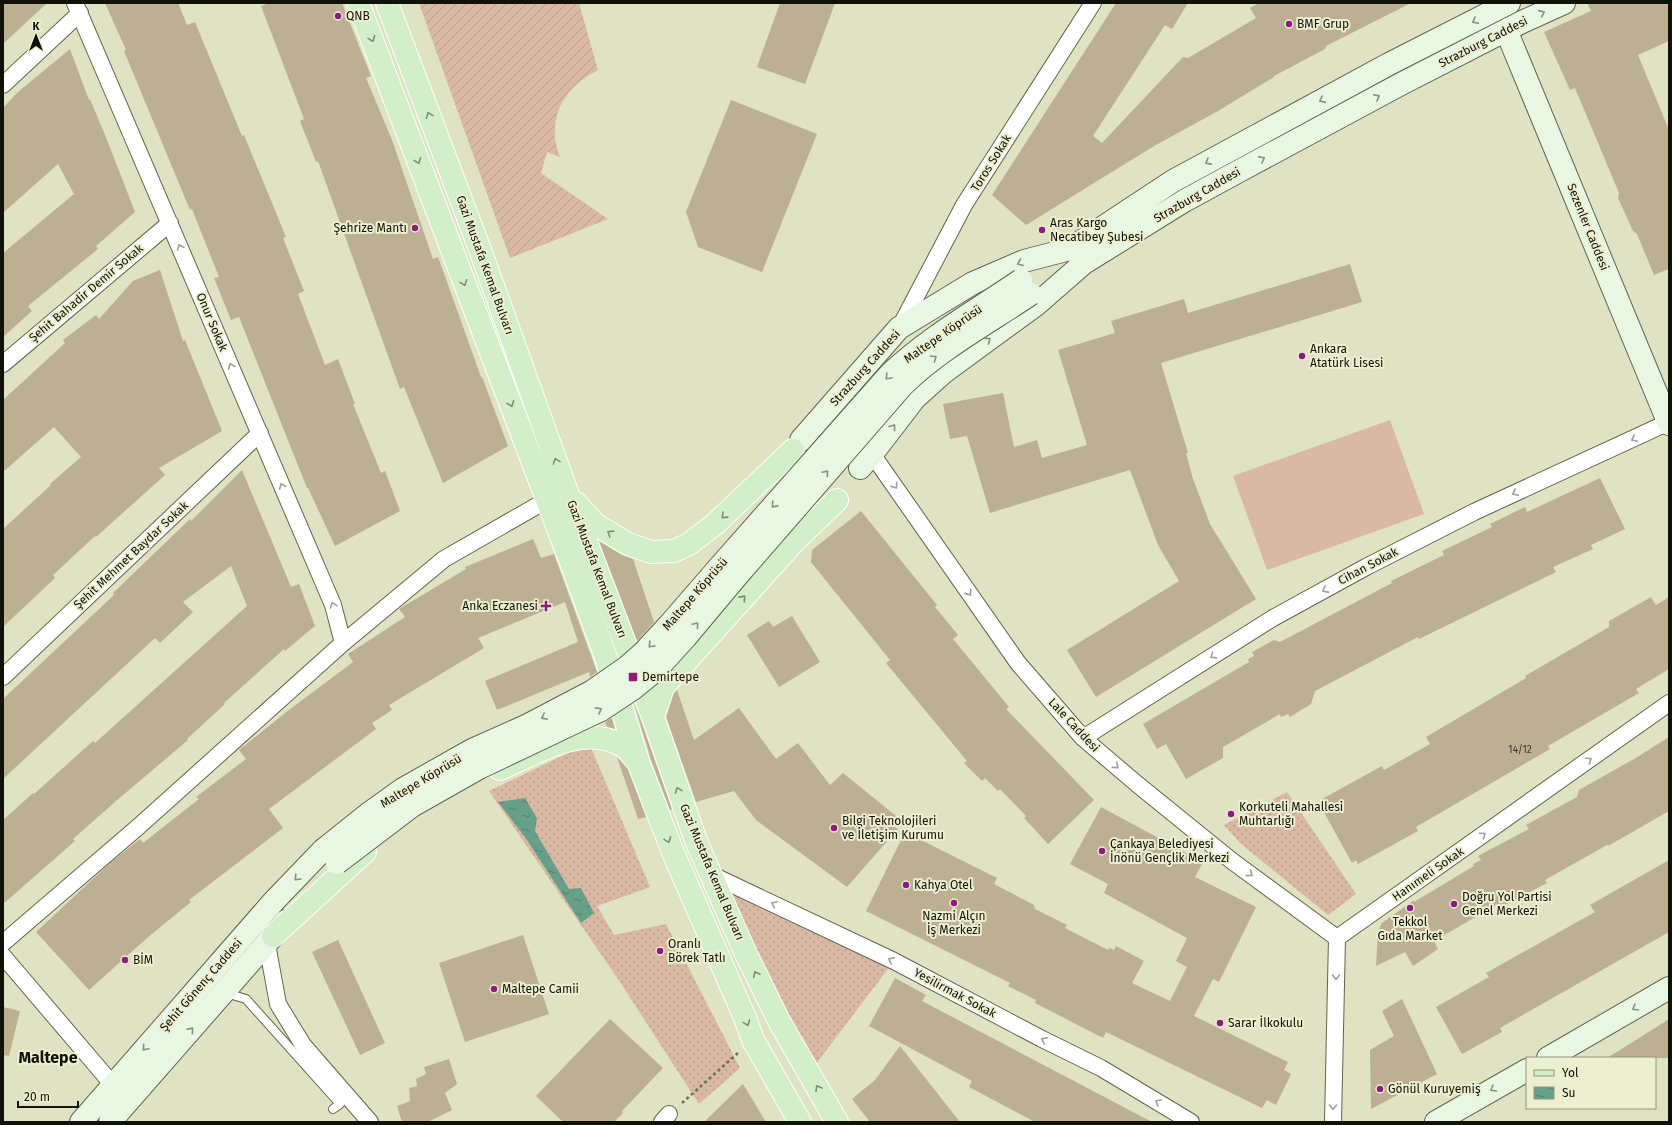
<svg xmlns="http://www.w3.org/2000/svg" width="1672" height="1125" font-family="'Fira Sans',sans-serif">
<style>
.grass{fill:url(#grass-dots)}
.garden{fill:url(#garden-furrows)}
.pitch{fill:#d9b9a3}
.water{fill:url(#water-ripples)}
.building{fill:#bdaf93}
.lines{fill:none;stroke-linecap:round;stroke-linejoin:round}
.lane-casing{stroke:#63654a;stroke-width:10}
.street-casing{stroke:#63654a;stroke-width:18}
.secondary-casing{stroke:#63654a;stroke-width:24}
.primary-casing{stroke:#fff;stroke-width:24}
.path{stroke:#6e705c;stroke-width:2.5;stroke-dasharray:3 3;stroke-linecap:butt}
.lane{stroke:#fff;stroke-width:8}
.street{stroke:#fff;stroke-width:16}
.secondary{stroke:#e8f7e4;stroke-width:22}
.primary{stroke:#d2efca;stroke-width:22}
.secondary-bridge-casing{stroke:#63654a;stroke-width:24;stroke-linecap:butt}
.secondary-bridge{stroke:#e8f7e4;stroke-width:22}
.oneway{stroke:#879081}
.oneway2{stroke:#7b8b72}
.oneway3{stroke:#9fa09c}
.poi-dot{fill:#8e1c7e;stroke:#ecefd0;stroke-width:1.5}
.labels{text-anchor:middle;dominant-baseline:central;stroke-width:4;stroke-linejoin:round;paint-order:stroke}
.number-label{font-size:10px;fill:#3b382a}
.poi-label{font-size:12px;fill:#101107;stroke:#ecefd0;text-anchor:start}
.street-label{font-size:12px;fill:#101107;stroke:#ecefd0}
.district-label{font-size:16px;font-weight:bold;fill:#101107;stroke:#ecefd0}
</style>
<defs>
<pattern id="grass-dots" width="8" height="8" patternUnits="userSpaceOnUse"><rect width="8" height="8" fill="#d9b9a3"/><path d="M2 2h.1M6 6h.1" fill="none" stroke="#b99e8b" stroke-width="1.8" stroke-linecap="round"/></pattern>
<pattern id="garden-furrows" width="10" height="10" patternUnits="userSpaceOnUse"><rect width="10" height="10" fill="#d9b9a3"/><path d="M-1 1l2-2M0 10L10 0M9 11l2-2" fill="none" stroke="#b99e8b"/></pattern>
<pattern id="water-ripples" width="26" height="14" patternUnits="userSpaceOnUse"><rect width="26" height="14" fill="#66a088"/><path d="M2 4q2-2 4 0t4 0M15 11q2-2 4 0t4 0" fill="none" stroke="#53816d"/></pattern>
</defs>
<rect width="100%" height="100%" fill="#dfe2c3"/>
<!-- grass -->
<path class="grass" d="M589,743L650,887L597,906L614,935L666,924L740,1068L699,1104L618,979L489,791Z
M1287,792L1356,894L1328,915L1240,843L1224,825Z
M712,875L894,961L809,1073Z"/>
<!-- garden -->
<path class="garden" d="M419,3H579L598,70C572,83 553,105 555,136C555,143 558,151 560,157L547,152L541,173L608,219L510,258Z"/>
<!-- pitch -->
<path class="pitch" d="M1390,420L1424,514L1267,570L1233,476Z"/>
<!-- water -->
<path class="water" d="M525,798L537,818L535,831L569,889L581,888L594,913L581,923L525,837L498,802Z"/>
<!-- building -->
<path class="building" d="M3,3H47L3,44Z
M105,3H178L187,25L195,22L242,136L244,135L286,237L283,238L304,291L298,294L325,365L338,359L355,404H353L381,473L385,471L400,511L335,546L308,488H307L239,317L231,320L214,278L219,277L192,209L190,210L124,51L126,50Z
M269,3H342L371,76L366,78L392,140L433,259L438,257L481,377H482L508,446L443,483L404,387L400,389L318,161L316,162L300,121L304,119L261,6Z
M780,3H835L805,84L757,67Z
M1116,3H1188L1172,29L1165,25L1093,136L1102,143L1183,57L1188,58L1256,18L1250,8L1259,3H1411L1326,46L1325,49L1274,76V77L1218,111L1154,146L1026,225L992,195Z
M1587,3H1669V41L1638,55L1669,130V269L1654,275L1637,234L1633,231L1618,198L1619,193L1575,88L1570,90L1544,32L1591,11Z
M70,49L89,100L90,99L107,140L135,212L96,246L98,249L28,306L32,311L3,337V253L74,194L58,164L3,213V108L18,92Z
M731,100L817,134L762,272L698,247L686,212Z
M1350,264L1362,302L1161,363L1188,453H1186L1193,479L1210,524L1256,599L1096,697L1067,650L1179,581L1158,545L1130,470L990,513L967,436L950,439L943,404L1003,393L1014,447L1037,440L1042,458L1087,445L1058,350L1115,333L1111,321L1184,299L1188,313Z
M160,270L183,341L185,340L222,431L159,468L165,475L96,537L95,536L53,575L55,578L3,627V529L51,485L50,484L81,457L54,427L3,472V400L65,343L63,340L96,315L99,319L133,281Z
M242,470L291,587L299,584L315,626L285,651L284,649L224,703L225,704L187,739L188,740L116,801L73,839L75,841L3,904V820L33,793L34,794L93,741L95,743L247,606L231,566L183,602L193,612L160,643L155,638L3,779V699L114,595L113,593L190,519L191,521Z
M1600,478L1625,529L1591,545L1593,549L1553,567L1556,572L1419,639L1418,637L1315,691L1311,704L1290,717L1288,714L1281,717L1280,714L1223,747V758L1186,779L1166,744L1157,749L1143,724L1249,662L1248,659L1254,656L1252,652L1274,640L1280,642L1392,583L1391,581L1444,555L1442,551L1492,527L1490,524L1525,507L1527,512Z
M861,511L937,605L935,607L958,635L953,639L1009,707L1006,709L1094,800L1048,844L1024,818L1026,816L1000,789L998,791L985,778L982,781L964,763L967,761L886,663L890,660L811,562L812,550Z
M533,539L541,558L554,554L597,672L590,677L589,672L497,710L485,681L578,642L565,602L478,638L484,648L389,705L392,710L372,723L376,729L269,809L283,828L189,900L191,902L147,938L89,990L36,932L110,863L140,839L143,843L199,799L196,797L246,759L239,750L285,713L353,662L348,654L405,617L399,609L466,569L465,567Z
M599,541L622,555L633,559L654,622L637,641Z
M1651,597L1656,605L1669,597V669L1636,689L1639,693L1548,746L1550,749L1416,827L1418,831L1358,864L1356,860L1352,863L1320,805L1324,803L1322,799L1382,766L1384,770L1430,744L1426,737L1526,678L1525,676L1609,627V621Z
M792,616L820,662L779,687L747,635L769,621L773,627Z
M677,690L694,740L739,708L776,759L798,743L830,785L843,773L896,816L891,825L898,829L847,887L756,820L734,791L696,802L666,717L674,693Z
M634,703L641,721L672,809L670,810L651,760Z
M612,718L615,729L607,727L605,722Z
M1669,737V811L1608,846L1607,845L1545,880L1547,883L1501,907L1498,904L1434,941L1438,949L1413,966L1405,952L1376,966L1378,931L1382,923L1414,900V902L1474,866L1473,864L1481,860L1478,856L1529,829L1526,825L1577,797L1579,790L1634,759Z
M617,757L628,769L646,817L638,819Z
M1101,807L1203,862L1195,877L1256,907L1219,982L1213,979L1194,1016L1288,1062L1284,1070L1291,1074L1276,1105L1267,1100L1262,1108L1106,1032L1103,1038L1035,1003L1036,1000L1008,986L1010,983L866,911L905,832L997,878L994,884L1034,905L1035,909L1067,925L1065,928L1108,950L1110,948L1114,950L1116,946L1144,961L1132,983L1170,1001L1187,967L1176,961L1187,938L1104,893L1108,884L1070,864Z
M1669,860V932L1500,1028L1502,1032L1462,1054L1436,1007L1489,977L1486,973L1595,912L1590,905Z
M523,935L549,1014L465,1042L439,963Z
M338,940L385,1043L360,1055L312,952Z
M895,978L926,995L922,1001L1152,1122H1035L969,1087L972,1081L869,1026Z
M1402,999L1437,1074L1371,1109L1370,1050L1394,1036L1382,1011Z
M3,1007L20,1011L9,1056L3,1055Z
M610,1019L663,1068L622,1111L623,1113L614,1122H563L536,1096Z
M1669,1019V1058H1607L1636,1040Z
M900,1046L960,1122H870L852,1099L875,1080Z
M449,1059L457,1084L445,1093L452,1110L428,1122H402L397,1106L410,1101L409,1088L417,1086L416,1079L426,1074L424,1067Z
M743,1084L766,1122H704Z"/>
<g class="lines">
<!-- lane casing -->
<g class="lane-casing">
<path id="lane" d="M226,993L246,999L340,1104L333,1109"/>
</g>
<!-- street casing -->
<g class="street-casing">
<path id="street" d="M75,3L333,605L343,643
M3,85L80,13
M900,327L964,205L1093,3
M3,364L170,223
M872,454L1018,663L1083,738L1137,784L1232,861L1337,938
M3,677L260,433
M1083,738L1273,618L1366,567L1474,512L1669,422
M712,875L894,961L1042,1039L1101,1068L1191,1122
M1337,938L1669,703
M3,943L138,827L343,643L444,559L547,500
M267,944L278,1004L303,1045L370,1122
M3,956L113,1085
M662,1122L669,1114
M1333,1122L1337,938"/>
</g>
<!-- secondary casing -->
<g class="secondary-casing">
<path id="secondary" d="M1506,30L1669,424
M801,440L899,328L973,283L1024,261L1070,249L1173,181L1389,64L1509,3
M860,468L872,454L915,398L944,372L1037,304L1084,263L1184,201L1241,170L1401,84L1522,22L1564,3
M1548,1058L1669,988
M81,1122L274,901L323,850
M110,1122L286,921
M1436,1122L1527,1070"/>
</g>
<!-- primary casing -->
<g class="primary-casing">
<path id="primary" d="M358,3L573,568L605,655L639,764L672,850L745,1018L753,1040L800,1122
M387,3L483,258L567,492L653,717L696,841L745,952L779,1021L837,1122
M576,503L595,524L628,544L651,552L674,551L689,544L714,525L793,450
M653,717L663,687L792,544L837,500
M500,769C535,754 583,723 621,745C628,748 633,757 638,762
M273,936L365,852"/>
</g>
<!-- path -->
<path class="path" d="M682,1103L738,1053"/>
<!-- lane -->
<use href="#lane" class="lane"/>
<!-- street -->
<use href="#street" class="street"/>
<!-- secondary -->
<use href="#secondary" class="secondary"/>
<!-- primary -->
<use href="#primary" class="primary"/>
<!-- secondary-bridge casing -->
<g class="secondary-bridge-casing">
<path id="secondary-bridge" d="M323,850L368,814L403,789L472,750L528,725L591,692L627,667L643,653L669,625L721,565L890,374C929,337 977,310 1021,280
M337,863L412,806L479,768L601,710L634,688L656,670L686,637L737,576L903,385C940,349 988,323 1031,294"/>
</g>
<!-- secondary-bridge -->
<use href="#secondary-bridge" class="secondary-bridge"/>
</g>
<!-- one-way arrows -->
<defs><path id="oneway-chevron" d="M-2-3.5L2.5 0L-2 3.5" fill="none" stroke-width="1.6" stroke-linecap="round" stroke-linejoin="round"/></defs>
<g class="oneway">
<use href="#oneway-chevron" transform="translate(1542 13) rotate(-24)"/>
<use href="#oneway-chevron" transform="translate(1475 21) rotate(153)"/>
<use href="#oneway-chevron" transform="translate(1377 97) rotate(-28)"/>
<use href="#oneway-chevron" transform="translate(1322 100) rotate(152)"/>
<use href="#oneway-chevron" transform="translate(1262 159) rotate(-28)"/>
<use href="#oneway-chevron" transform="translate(1208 162) rotate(151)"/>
<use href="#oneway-chevron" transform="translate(1020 263) rotate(158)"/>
<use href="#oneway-chevron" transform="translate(988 340) rotate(-36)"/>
<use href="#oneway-chevron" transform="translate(934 358) rotate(-35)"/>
<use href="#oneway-chevron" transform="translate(888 377) rotate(133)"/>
<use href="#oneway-chevron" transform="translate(893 427) rotate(-53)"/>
<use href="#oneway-chevron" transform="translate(826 473) rotate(-49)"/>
<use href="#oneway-chevron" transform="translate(774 505) rotate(132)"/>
<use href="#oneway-chevron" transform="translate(696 625) rotate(-50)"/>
<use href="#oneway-chevron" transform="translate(651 645) rotate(133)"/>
<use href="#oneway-chevron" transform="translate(599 710) rotate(-29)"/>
<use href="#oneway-chevron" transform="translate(544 717) rotate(153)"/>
<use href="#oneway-chevron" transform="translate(297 878) rotate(133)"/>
<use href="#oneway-chevron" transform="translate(1635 1008) rotate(150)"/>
<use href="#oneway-chevron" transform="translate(191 1030) rotate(-49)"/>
<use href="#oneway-chevron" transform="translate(145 1048) rotate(131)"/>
<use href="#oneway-chevron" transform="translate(1493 1089) rotate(150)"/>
</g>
<g class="oneway2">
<use href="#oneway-chevron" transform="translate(372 39) rotate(69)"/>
<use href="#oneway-chevron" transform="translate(429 115) rotate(-111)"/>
<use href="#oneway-chevron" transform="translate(418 161) rotate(69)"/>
<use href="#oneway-chevron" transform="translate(464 283) rotate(69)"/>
<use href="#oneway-chevron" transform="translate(511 404) rotate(69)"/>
<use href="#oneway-chevron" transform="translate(556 461) rotate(-110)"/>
<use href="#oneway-chevron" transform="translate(724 516) rotate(136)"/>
<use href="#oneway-chevron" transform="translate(610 533) rotate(-148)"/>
<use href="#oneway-chevron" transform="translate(743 598) rotate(-48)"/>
<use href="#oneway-chevron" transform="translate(678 790) rotate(-110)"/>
<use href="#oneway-chevron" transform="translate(668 840) rotate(70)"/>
<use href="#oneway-chevron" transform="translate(756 974) rotate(-116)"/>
<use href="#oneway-chevron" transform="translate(747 1023) rotate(70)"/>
<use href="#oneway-chevron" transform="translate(818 1088) rotate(-120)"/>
</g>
<g class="oneway3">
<use href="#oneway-chevron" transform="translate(180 247) rotate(-113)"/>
<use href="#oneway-chevron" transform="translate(231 366) rotate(-113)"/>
<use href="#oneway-chevron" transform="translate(1634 439) rotate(155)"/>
<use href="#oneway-chevron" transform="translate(282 486) rotate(-113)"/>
<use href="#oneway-chevron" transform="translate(895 486) rotate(55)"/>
<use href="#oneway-chevron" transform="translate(1515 493) rotate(155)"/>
<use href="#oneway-chevron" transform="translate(1325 590) rotate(151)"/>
<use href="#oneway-chevron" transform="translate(969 593) rotate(55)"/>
<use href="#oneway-chevron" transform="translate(333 605) rotate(-109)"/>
<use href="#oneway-chevron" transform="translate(1213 656) rotate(148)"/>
<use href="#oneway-chevron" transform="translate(1589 760) rotate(-35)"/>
<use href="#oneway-chevron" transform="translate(1116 766) rotate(41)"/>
<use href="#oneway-chevron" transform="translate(1483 835) rotate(-35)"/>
<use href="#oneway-chevron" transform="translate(1250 874) rotate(37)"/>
<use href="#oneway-chevron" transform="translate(774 904) rotate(-155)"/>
<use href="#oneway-chevron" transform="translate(891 960) rotate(-154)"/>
<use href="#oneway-chevron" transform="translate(1336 977) rotate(91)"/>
<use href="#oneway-chevron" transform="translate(1044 1040) rotate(-153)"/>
<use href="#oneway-chevron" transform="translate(1158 1102) rotate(-149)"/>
<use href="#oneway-chevron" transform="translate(1333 1107) rotate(91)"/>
</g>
<!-- markers -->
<g class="poi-dot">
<circle cx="338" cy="16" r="4"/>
<circle cx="1289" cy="24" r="4"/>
<circle cx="415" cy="228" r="4"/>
<circle cx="1042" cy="230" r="4"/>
<circle cx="1302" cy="356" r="4"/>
<path d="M544 600h4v4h4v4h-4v4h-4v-4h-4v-4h4z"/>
<rect x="628" y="672" width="10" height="10" rx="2"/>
<circle cx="1231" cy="814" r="4"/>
<circle cx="834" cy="828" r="4"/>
<circle cx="1102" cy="851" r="4"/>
<circle cx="906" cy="885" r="4"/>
<circle cx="954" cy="903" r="4"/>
<circle cx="1454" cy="904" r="4"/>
<circle cx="1410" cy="908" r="4"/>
<circle cx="660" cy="951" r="4"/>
<circle cx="125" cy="960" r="4"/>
<circle cx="494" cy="989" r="4"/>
<circle cx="1220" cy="1023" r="4"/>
<circle cx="1380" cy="1089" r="4"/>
</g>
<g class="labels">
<!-- number labels -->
<g class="number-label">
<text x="1520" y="750">14/12</text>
</g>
<!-- poi labels -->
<g class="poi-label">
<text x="346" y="16">QNB</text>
<text x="1297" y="24">BMF Grup</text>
<text x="1050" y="223">Aras Kargo<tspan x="1050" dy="14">Necatibey Şubesi</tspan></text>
<text x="407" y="228" text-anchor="end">Şehrize Mantı</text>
<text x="1310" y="349">Ankara<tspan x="1310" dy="14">Atatürk Lisesi</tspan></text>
<text x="538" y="606" text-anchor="end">Anka Eczanesi</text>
<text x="642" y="677">Demirtepe</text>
<text x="1239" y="807">Korkuteli Mahallesi<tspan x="1239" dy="14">Muhtarlığı</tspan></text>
<text x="842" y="821">Bilgi Teknolojileri<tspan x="842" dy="14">ve İletişim Kurumu</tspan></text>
<text x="1110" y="844">Çankaya Belediyesi<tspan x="1110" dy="14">İnönü Gençlik Merkezi</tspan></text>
<text x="914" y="885">Kahya Otel</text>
<text x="1462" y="897">Doğru Yol Partisi<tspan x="1462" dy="14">Genel Merkezi</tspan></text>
<text x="954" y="916" text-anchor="middle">Nazmi Alçın<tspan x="954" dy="14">İş Merkezi</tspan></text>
<text x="1410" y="922" text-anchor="middle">Tekkol<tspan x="1410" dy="14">Gıda Market</tspan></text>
<text x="668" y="944">Oranlı<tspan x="668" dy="14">Börek Tatlı</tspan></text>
<text x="133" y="960">BİM</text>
<text x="502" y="989">Maltepe Camii</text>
<text x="1228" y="1023">Sarar İlkokulu</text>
<text x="1388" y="1089">Gönül Kuruyemiş</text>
</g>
<!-- street labels -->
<g class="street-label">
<text transform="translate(1483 42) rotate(-27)">Strazburg Caddesi</text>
<text transform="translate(991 163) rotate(-58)">Toros Sokak</text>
<text transform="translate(1197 195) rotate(-30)">Strazburg Caddesi</text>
<text transform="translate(1588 227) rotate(68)">Sezenler Caddesi</text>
<text transform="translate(485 265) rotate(70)">Gazi Mustafa Kemal Bulvarı</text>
<text transform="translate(86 293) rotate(-40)">Şehit Bahadir Demir Sokak</text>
<text transform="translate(212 322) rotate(67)">Onur Sokak</text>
<text transform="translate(943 334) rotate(-35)">Maltepe Köprüsü</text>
<text transform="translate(865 368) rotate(-48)">Strazburg Caddesi</text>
<text transform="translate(131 555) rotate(-43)">Şehit Mehmet Baydar Sokak</text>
<text transform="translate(1368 566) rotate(-28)">Cihan Sokak</text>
<text transform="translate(597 569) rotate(69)">Gazi Mustafa Kemal Bulvarı</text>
<text transform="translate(695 594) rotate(-49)">Maltepe Köprüsü</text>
<text transform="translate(1074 725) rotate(47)">Lale Caddesi</text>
<text transform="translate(421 781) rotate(-31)">Maltepe Köprüsü</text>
<text transform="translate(712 872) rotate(67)">Gazi Mustafa Kemal Bulvarı</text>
<text transform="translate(1428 874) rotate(-35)">Hanımeli Sokak</text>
<text transform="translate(201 985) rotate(-49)">Şehit Gönenç Caddesi</text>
<text transform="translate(955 993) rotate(28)">Yesilirmak Sokak</text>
</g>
<!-- district labels -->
<g class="district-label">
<text x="48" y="1057">Maltepe</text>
</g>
</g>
<!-- border -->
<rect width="1672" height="1125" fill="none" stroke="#101107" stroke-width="8"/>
<!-- legend -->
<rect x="1526" y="1057" width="130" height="52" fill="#ecefd0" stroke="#949680"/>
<rect x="1534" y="1070" width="20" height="6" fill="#d2efca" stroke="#949680"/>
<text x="1562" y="1077" font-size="12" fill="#101107">Yol</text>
<rect x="1534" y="1087" width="20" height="12" fill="url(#water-ripples)" stroke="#949680"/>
<text x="1562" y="1097" font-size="12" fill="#101107">Su</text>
<!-- north arrow -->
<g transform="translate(36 36)" stroke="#ecefd0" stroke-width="3" paint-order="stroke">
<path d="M0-3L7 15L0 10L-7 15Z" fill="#101107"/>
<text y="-6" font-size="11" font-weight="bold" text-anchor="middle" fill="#101107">K</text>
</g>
<!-- scale -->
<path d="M18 1101v6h60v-6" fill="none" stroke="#101107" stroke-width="2"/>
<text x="24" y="1101" font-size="12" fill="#101107" stroke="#ecefd0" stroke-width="3" paint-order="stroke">20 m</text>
</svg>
